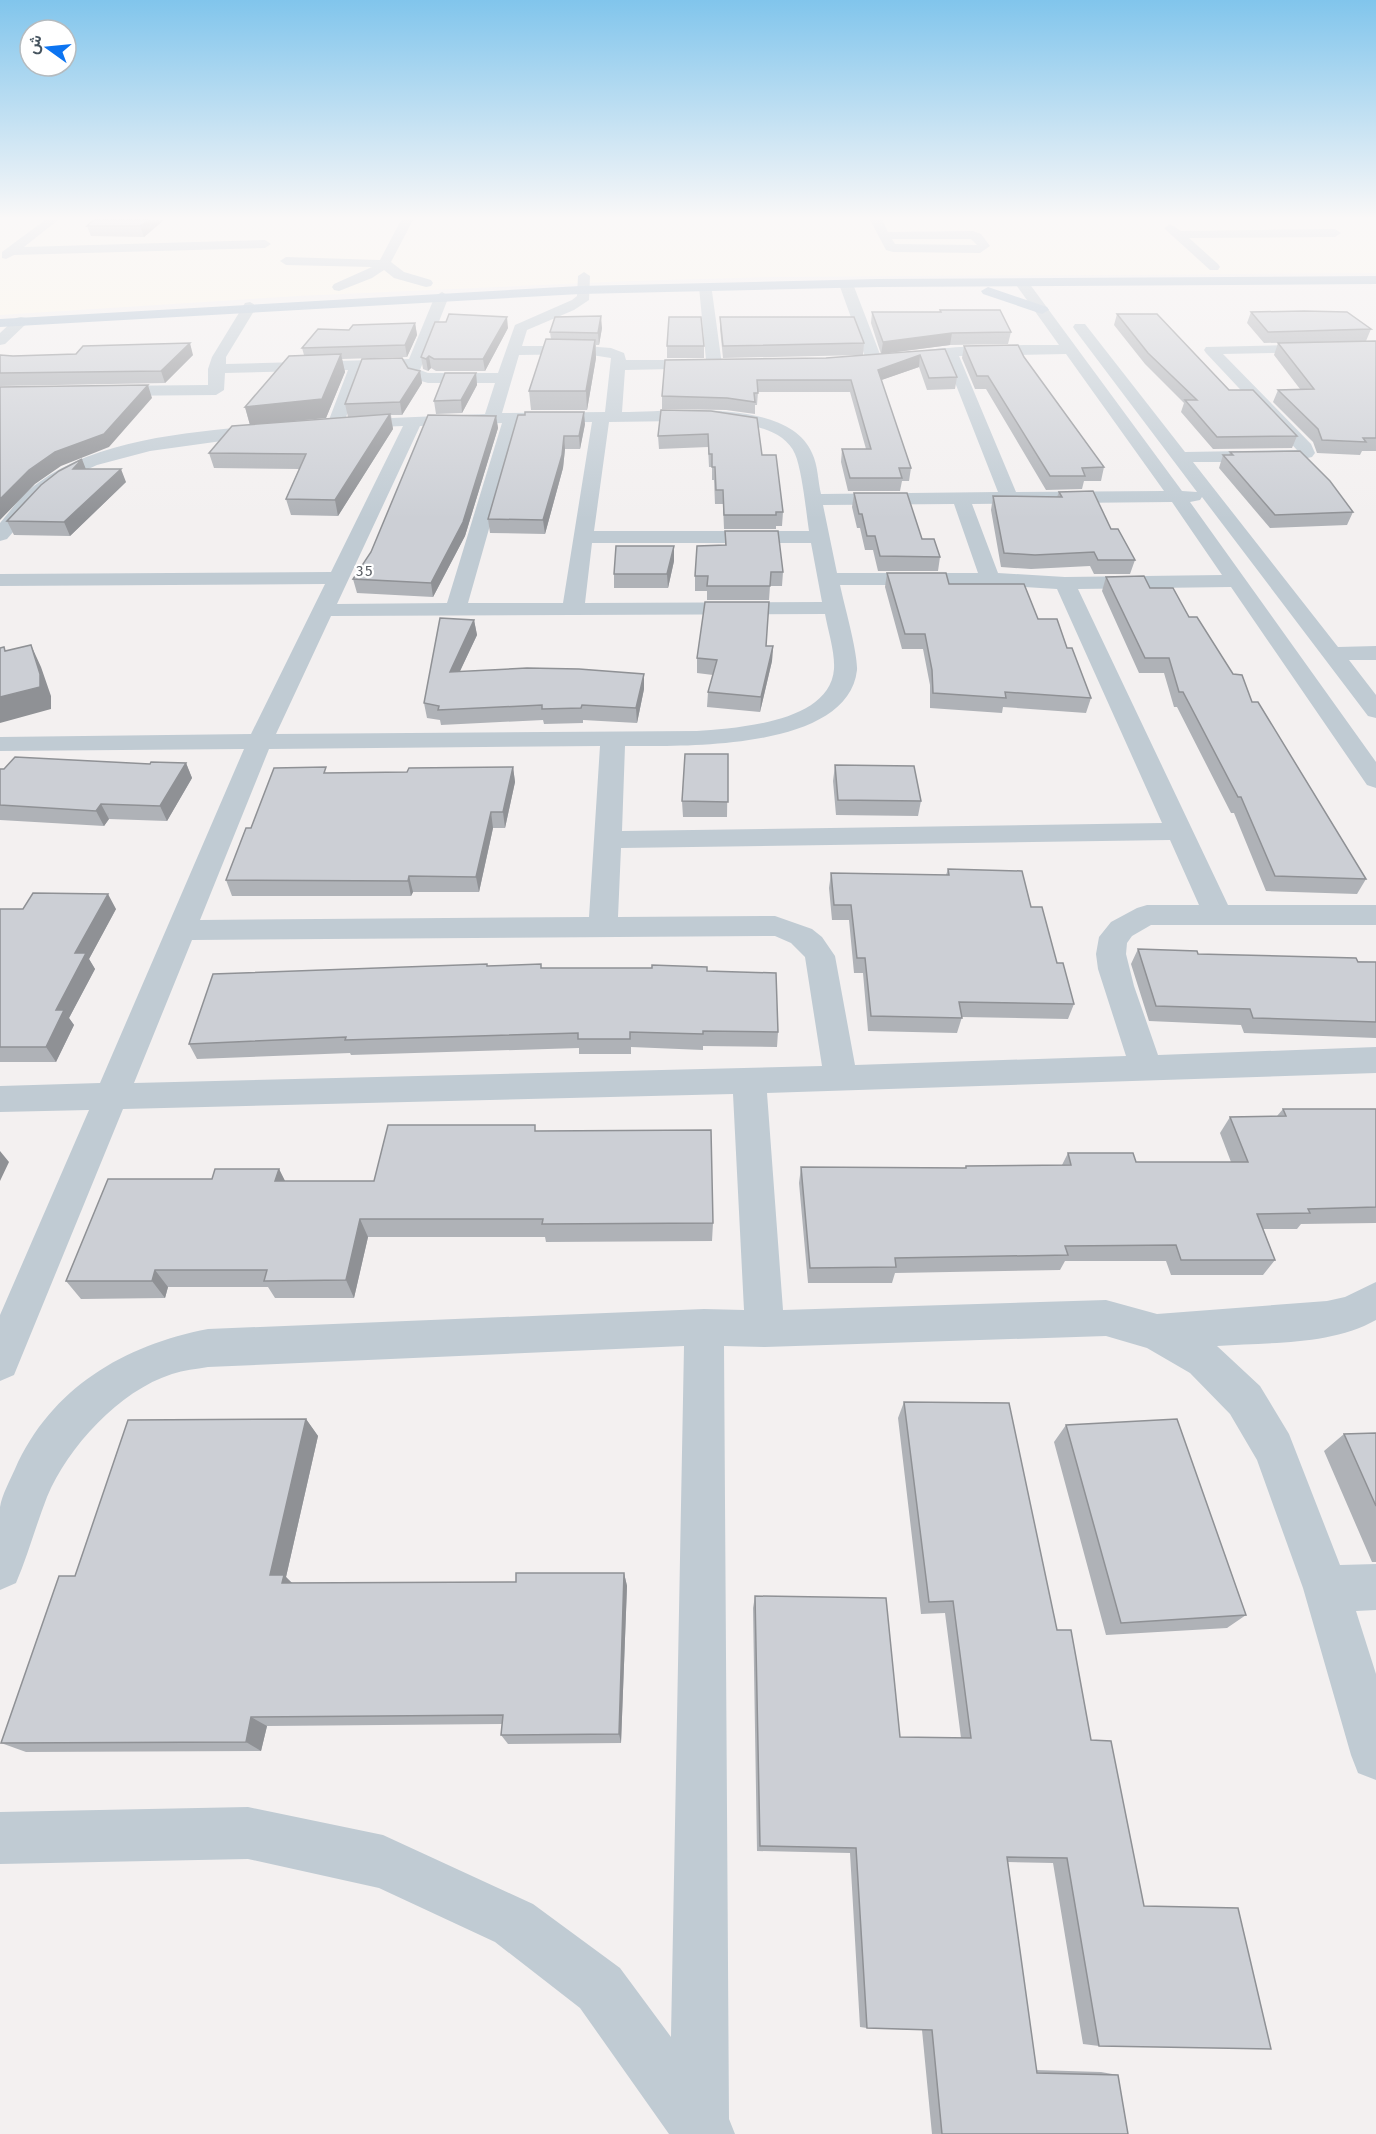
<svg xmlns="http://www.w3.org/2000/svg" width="1376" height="2134" font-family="'Fira Sans',Vazirmatn,sans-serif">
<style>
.commercial{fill:#fdf7e9}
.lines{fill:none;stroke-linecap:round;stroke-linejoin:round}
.minor{fill:#c0cbd3;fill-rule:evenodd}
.major{fill:#aec0d1;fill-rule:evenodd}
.wall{fill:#afb2b7}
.shaded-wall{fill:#8f9195}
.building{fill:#cccfd5;stroke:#8f9195;stroke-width:1.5}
.labels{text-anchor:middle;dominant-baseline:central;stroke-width:4.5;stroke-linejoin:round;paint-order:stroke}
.far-neighbourhood-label{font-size:15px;letter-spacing:1.5px;fill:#5c6066;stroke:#fff}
</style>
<rect width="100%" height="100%" fill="#f3f0f0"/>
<!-- commercial -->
<path class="commercial" d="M0,220H1376V273L773,277L630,281L298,296L0,315Z"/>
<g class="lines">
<!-- minor -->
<path class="minor" d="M45,220H58L24,247L265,240L271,244L265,248L14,255L6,259L2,258V252Z
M401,220H413L391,262L404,272L431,280L433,283L431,286L426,287L394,278L384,270L372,278L339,291L334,290L332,287L334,284L372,267L286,265L280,261L286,257L380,260Z
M870,220H882L888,232L973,231L981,234L990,246L980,253L893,252L886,250ZM892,239H971L977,245L895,244Z
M1170,224L1181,231L1335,229L1341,233L1335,237L1189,238L1218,264L1220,267L1218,270H1210L1166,230L1164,228Z
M584,272L590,276L589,300L574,310L527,330L522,346H585L611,348L624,353L626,360H706L699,287L701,284H711L722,365L719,368L625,370L622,412C671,412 788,397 812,453C818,465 818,482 821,494L998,492L945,357L901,364L893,359C907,344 1032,345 1059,345L1014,282L1016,279H1026L1182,491L1197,492L1075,330L1073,327L1075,324H1085L1185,452L1297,450L1206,353L1204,350L1206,347L1376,343V351L1223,354L1311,444L1315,453L1312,457L1290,462H1193L1338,647L1376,646V660H1349L1376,695V718L1368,716L1202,497L1200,500L1190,502L1376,762V788L1367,785L1231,587L1078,589L1228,905H1376V925H1151L1132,936L1127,943L1126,954L1134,986L1158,1055L1376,1047V1073L767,1093L783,1310L1106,1300L1157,1314L1327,1301L1345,1297L1376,1282V1320C1330,1346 1268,1342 1217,1346L1260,1386L1289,1434L1340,1565L1376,1564V1610L1356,1611L1376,1674V1780L1358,1773L1351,1755L1303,1588L1257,1460L1230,1414L1190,1373L1147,1348L1106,1336L765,1347L724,1346L729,2119L735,2134H669L580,2008L495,1942L379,1888L248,1859L0,1864V1812L248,1807L383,1835L533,1904L620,1968L671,2037L684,1346L208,1367C196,1369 184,1370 172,1374C119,1391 68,1447 47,1497C36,1525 28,1555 16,1583L0,1590C0,1563 0,1534 0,1507C2,1495 10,1480 15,1469C51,1388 124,1345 208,1329L704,1309L744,1310L733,1094L123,1109L14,1375L0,1381V1315L89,1110L0,1112V1086L100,1083L244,749L0,751V737L251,734L325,584L0,586V574L331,572L403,426L329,429L327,425L348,370L225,373L224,390L216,395L104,396L96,391L104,386L208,385V369L212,357L245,303L250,302L257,306L226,357V364L409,359L435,296L442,292L449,296L420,370L428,373H498L515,325L572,300L577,296L578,276ZM585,354L611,358L605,412L502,413L519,355ZM1066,354L1164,491L1016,492L959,356ZM405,368L411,378L428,383H495L485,414L345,420L363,369ZM680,421C711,421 780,418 795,454C802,470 806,511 809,531H594L609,422ZM592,422L563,603H468L519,423ZM502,423L447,603L337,604L420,426ZM1172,502L1222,575L1065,577L998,573L972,504ZM954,504L978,573H837L823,505ZM592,543H811L822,602L585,603ZM840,585H990L1057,589L1162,823L622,831L625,746C683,746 848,751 857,670C858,653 844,604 840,585ZM825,614C828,631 835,652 834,669C830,723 736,728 697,731L276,734L331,616ZM600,746L589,917L200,920L269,749ZM1170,840L1199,905H1147L1137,908L1111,922L1099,937L1096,954L1098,969L1126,1056L855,1065L835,956L822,937L812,929L775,916L618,917L621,848ZM775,936L791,943L805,957L822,1066L134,1083L192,940Z
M846,280L853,284L883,362L880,365H870L867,362L839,284Z
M21,317L26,318L28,321L26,324L5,344L0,345V333L16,318Z
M267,425L273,426L275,430L273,434L150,451L97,465L71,477L49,491L7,539L0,541V523C12,509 23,493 38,483C99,438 193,432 267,425Z"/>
<!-- major -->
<path class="major" d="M1376,276V284L878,287L580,294L0,327V319L580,286L878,279Z
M988,287L1047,307L1049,310L1042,314L983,294L981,291Z"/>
</g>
<!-- wall -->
<path class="wall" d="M164,220L144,237L91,236L87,226Z
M940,310L1011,332L1008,344L950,345L881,354L871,323L872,312H940Z
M1251,312L1371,329L1366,341L1264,343L1247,323Z
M1117,314L1297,436L1292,448L1213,449L1181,412L1184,403L1145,364L1114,325Z
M720,317L864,343L863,355L723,358L720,329Z
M415,323L417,335L407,357L342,359L345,372L326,418L279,422L348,417L345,404L408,368L420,371L422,383L402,415H391L393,429L338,516L291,515L286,499L299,469L214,468L209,453L250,425L245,407L304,355L302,348L349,330Z
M508,328L485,371H436L431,368L428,371L423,369L421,357Z
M602,328L599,345H596V358L587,410H531L529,391L551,339L550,332Z
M1376,341V451H1362L1360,455L1317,453L1313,442L1273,402L1278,390L1300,389L1274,355L1278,343Z
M667,346H704V358H667Z
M964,346L1024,357L1104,467L1101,481H1084L1082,489L1046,490L986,389H975L962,358Z
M945,349L957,377L955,389L927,390L919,367L881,380L911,468L909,481H902L900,491H848L841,462L842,449H866L850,392H758L757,405H755V414L726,410L662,409V396L826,358Z
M76,354L193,355L165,383L0,386V355L13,356Z
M476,373L477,385L462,413L436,414L434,401Z
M661,410L762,455L783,512L782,526H776V529H724L723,504H715L714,480H712V467H709L708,447L659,449L658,436Z
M518,415L585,424L580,449H565L563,468L545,534L490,533L488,519Z
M496,416L498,428L465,536L433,597L357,593L353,579Z
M1230,452L1353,512L1347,525L1270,528L1219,468L1223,455H1229Z
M85,469L126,482L70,536L14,535L7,521Z
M1059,492L1111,529L1135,560L1130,574H1094L1090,566L1031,569L1001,567L991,510L993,496L1057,497Z
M854,493L922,539L940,557L938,571H878L873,550H865L860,528H857L852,507Z
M725,531L783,572L782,586H770L769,600H707V591H695V576L725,545Z
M674,561L668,588H614V574Z
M887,573L949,584L1038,619L1067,648L1091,698L1086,713L1003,707L1002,713L930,708V685L923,649H902L885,587Z
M1106,577L1150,588L1189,617L1233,674L1252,702L1366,879L1357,894L1266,891L1234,813H1231L1177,707H1174L1164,673H1139L1102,591Z
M474,620L477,635L460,671L644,689L637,723L583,720V723L544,724L543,720L441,725L440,720L427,718L424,703Z
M766,646H773L772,661L760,712L707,707L708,692L713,675L697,673V658Z
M728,754L727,817H683L682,801Z
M186,763L192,778L167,821L109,819L104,826L0,820V769Z
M835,765L921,801L918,816L836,815L833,781Z
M513,767L515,782L505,828H493L479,892H413L411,896H232L226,880L251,828L327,773L407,772Z
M948,869L1031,907L1057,963L1074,1004L1068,1019L962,1017L957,1033L868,1031L863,973H854L849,920H832L829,888L831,873L946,875Z
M0,909H116L89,959L95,969L69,1018L74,1025L56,1062H0Z
M1138,949L1198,954L1376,962V1038L1244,1033L1241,1025L1149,1021L1131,964Z
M488,966L542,968L707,971L778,1032L777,1047L703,1046V1050L631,1047V1054H579V1048L351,1055L350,1053L197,1059L189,1044Z
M1283,1109H1376V1223L1301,1224L1297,1229H1263L1275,1260L1263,1275H1171L1166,1261H1065L1060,1270L895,1273L892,1283H808L799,1183L801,1167L965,1168L966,1166L1062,1165L1068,1153L1136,1162H1231L1220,1133L1230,1117L1277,1116Z
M536,1131L713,1223L712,1241L546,1242L545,1237H368L354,1298H275L268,1287H168L165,1298L81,1299L66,1281L212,1179L279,1169L285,1181H374Z
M904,1402L1009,1403L1099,2046L1083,2044L1053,1863L1008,1862L1036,2070L1101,2072L1118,2075L1128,2134H932L922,2030L867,2028L860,2027L850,1853L757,1851L753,1608L755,1596L900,1737L961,1738L945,1613L921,1614L898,1418Z
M306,1419L318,1436L286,1577L292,1583L516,1582L624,1573L627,1586L621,1743L508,1744L501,1735L502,1724L267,1726L261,1751L26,1752L1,1743L75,1576Z
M1066,1425L1246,1615L1227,1628L1106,1635L1054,1442Z
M1376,1433V1562H1372L1324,1451L1344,1434Z"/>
<!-- shaded-wall -->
<path class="shaded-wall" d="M149,220H164L144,237L140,226Z
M601,316L602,328L599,345L598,333Z
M507,317L508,328L485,371L483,359Z
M415,323L417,335L407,357L405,345Z
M952,333L950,345L881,354L883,342Z
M595,340L596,358L587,410L586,391Z
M190,343L193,355L165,383L161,371Z
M341,354L345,372L326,418L250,425L245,407Z
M920,355L919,367L876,382L878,370Z
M429,356L431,368L428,371L426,359Z
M420,371L422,383L402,415L400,402Z
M476,373L477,385L462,413L461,400Z
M148,385L152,398L109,447L61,466L35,484L0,520V499L29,470Z
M584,412L585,424L580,449L579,436Z
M390,414L393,429L338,516L335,500Z
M496,416L498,428L465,536L433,597L431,583Z
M564,436L565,449L563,468L545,534L543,520Z
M82,459L87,472L73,469Z
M121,469L126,482L70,536L64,522Z
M674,546V561L668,588L667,574Z
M474,620L477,635L453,686L450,672Z
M31,645L41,667L51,696V709L0,723V697Z
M773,646L772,661L760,712L761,697Z
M644,674V689L637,723L636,708Z
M186,763L192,778L167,821L160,806Z
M513,767L515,782L505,828L503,812Z
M101,804L109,819L104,826L96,811Z
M491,812L493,828L479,892L476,877Z
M409,876L413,892L411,896L408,881Z
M108,894L116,909L89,959L95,969L69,1018L74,1025L56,1062L46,1047L56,1010L75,953Z
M0,1151L9,1162L0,1181Z
M279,1169L288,1187L275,1181Z
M360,1219L368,1237L354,1298L346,1280Z
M155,1270L168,1287L165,1298L152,1281Z
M306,1419L318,1436L286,1577L297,1588L295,1596L270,1575Z
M624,1573L627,1586L621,1743L619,1734Z
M251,1717L267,1726L261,1751L246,1742Z"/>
<!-- building -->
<path class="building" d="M93,220H149L140,226H87Z
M940,310H1000L1011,332L952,333L883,342L872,312H941Z
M1304,311L1347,312L1371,329L1268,332L1251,312Z
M449,314L507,317L483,359H434L429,356L426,359L421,357L435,322H446Z
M1117,314H1157L1229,390H1253L1297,436L1217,437L1185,400H1197L1148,353Z
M601,316L598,333L550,332L555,317Z
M669,317H701L704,346H667Z
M720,317H854L864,343L723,346Z
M415,323L405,345L302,348L318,329L349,330L353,325Z
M546,339L595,340L586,391H529Z
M1376,341V438H1363L1366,442L1322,440L1318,429L1278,390L1314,389L1278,343Z
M190,343L161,371L0,373V355L13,356L76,354L83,346Z
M1018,345L1024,357L1104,467L1082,468L1085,476H1050L988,376H977L964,346Z
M945,349L957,377L929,378L920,355L878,370L911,468H899L902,478H850L842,449H871L851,380H757L758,393H754L755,402L727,398L662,396L665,360L826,358Z
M341,354L322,399L245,407L289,356Z
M402,358L408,368L420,371L400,402L345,404L362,359Z
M445,373H476L461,400L434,401Z
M148,385L104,434L55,452L29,470L0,499V387Z
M661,410L711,411L757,418L762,455H776L783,512H776V515H724L723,490H716L715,467H712V454H709L708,434L658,436Z
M525,412H584L579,436H564L562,455L543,520L488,519L518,415H525Z
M390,414L335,500L286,499L306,454L209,453L232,426Z
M428,415L496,416L463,522L431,583L353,579L371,552Z
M1300,451L1330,481L1353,512L1275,515L1223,455H1233L1230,452Z
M82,459L73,469H121L64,522L7,521L41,485L59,471Z
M1093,491L1111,529H1118L1135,560H1098L1094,552L1035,555L1004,553L993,496L1062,497L1059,492Z
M854,493H907L922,539H934L940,557L880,556L875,536H867L862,514H859Z
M725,531H778L783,572H771L770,586H707L708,576H695L697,546L726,545Z
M616,546H674L667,574H614Z
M887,573H946L949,584H1024L1038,619H1057L1067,648H1072L1091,698L1005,692L1006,698L933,693L932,670L925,634H905Z
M1144,576L1150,588H1173L1189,617H1197L1233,674L1242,675L1252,702H1258L1366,879L1275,876L1241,797H1238L1183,692H1179L1169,658H1145L1106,577Z
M705,602H769L766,646H773L761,697L708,692L717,660L697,658Z
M440,618L474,620L450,672L527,668L579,669L644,674L636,708L582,705L581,708L542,709V705L438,710L439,706L424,703Z
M31,645L40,674V687L0,697V648L4,647L5,651Z
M685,754H728V802L682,801Z
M15,757L150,764L151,762L186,763L160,806L101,804L96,811L0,805V769H4Z
M835,765L914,766L921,801L838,800Z
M326,767L324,773L407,772L409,768L513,767L503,812H491L476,877L409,876L408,881L226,880L246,828H251L274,768Z
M948,869L1022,871L1031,907H1042L1057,963H1063L1074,1004L959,1002L962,1018L871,1016L865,958H857L851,905H834L831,873L949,875Z
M33,893L108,894L75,953H86L56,1010H64L46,1047H0V909H23Z
M1138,949L1197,951L1198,954L1356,958L1358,962H1376V1022L1253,1018L1250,1009L1156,1006Z
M487,964V966L541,964V968H652V965L707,967V971L776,973L778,1032L703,1031V1034L630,1032V1039H578V1033L345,1040L346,1037L189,1044L213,974Z
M1283,1109H1376V1207L1308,1209L1310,1213L1257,1214L1275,1260H1181L1176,1245L1065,1246L1068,1255L895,1258L896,1267L810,1268L801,1167L966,1168V1166L1071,1165L1068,1153H1133L1136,1162H1248L1230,1117L1286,1116Z
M388,1125H535V1131L711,1130L713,1223L542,1224L543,1219H360L346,1280L264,1281L267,1270H155L152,1281H66L108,1179H212L215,1169H279L275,1181H374Z
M904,1402L1009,1403L1057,1630H1071L1091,1740L1111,1741L1144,1906L1238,1908L1271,2049L1099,2046L1067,1858L1007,1857L1037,2073L1118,2075L1128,2134H942L932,2030L867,2028L856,1848L760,1846L755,1596L886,1598L900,1737L971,1738L953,1601L929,1602Z
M306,1419L270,1575H284L282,1583L516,1582V1573H624L619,1734L501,1735L503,1715L251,1717L246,1742L1,1743L59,1576H75L128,1420Z
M1177,1419L1246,1615L1121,1623L1066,1425Z
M1376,1433V1506L1344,1434Z"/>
<!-- sky -->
<linearGradient id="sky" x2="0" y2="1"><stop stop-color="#81c5ec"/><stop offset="0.42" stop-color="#faf8f8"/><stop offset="1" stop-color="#faf8f8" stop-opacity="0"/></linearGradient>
<rect width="1376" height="519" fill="url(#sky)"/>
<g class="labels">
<!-- far-neighbourhood labels -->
<g class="far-neighbourhood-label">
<text x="365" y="571">35</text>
</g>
</g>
<!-- north arrow -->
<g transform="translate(48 48) rotate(285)"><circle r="28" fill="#ffffff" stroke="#b5bbbf" stroke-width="1.5"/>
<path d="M0-4.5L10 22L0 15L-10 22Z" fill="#0c74f1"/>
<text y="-9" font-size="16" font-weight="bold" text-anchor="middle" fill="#46545f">ش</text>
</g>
</svg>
